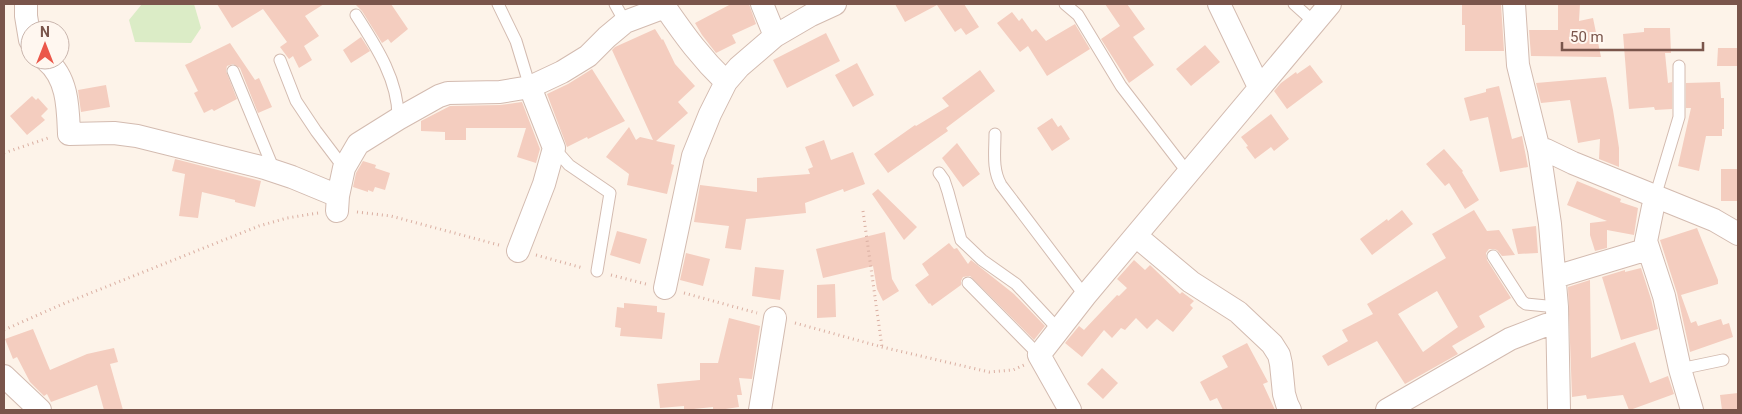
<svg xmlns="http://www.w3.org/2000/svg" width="1742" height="414" font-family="Roboto,sans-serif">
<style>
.green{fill:#dbecc6}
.building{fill:#f4cdbf;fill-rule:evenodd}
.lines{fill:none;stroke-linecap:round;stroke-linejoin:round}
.service-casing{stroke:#d3bbb0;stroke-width:13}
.minor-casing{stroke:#d3bbb0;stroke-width:24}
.path{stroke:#daafa2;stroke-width:3;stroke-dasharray:1 4;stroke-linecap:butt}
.service{stroke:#fff;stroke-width:11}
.minor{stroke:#fff;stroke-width:22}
</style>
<rect width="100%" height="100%" fill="#fdf3e9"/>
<!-- green -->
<path class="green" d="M142,4H194L201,28L191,43L135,42L129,20Z"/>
<!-- building -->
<path class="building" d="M217,4H324L305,16L319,36L304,46L312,60L299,68L293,56L289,59L280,47L287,42L263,9L232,28Z
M355,4H391L408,29L391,43L388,39L382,43L362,11Z
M731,4H749L756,24L732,35L736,43L716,53L702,35L695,23Z
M895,4H964L979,27L966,35L961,28L955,32L937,5L905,22Z
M1105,4H1127L1145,29L1133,37L1154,65L1129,83L1101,39L1120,26Z
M1462,4H1501L1504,51H1465V25H1462Z
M1558,4H1580L1579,21L1593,18L1601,57L1531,56L1529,30H1558Z
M1012,12L1019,21L1022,18L1032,32L1036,29L1046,41L1075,24L1090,49L1047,76L1028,46L1020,52L997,23Z
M1644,28H1670L1671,53H1665L1668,83L1672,82V109L1655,110L1654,107L1629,109L1623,34L1644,32Z
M655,29L662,40L663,39L675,64L695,86L678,102L688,113L656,141L675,145L671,164L674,165L667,194L627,185L629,174L606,157L629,127L636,140L640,137L653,140L612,50L615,47Z
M826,33L840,61L787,88L773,60Z
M361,37L370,51L351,63L343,50Z
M230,43L255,80L259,78L272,107L258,113L240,68L233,64L227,66L226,71L237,99L214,111L212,109L204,113L194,93L198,91L185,65Z
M1205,45L1220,62L1191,86L1176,69Z
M1718,48H1738V66H1717Z
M857,63L874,95L853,107L835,75Z
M1310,65L1323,82L1287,109L1274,91L1281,83L1296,72L1297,74Z
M592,69L625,121L588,139L587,137L567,147L547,94L568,84Z
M980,70L995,91L946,128L948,131L888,173L874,154L915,125L916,126L949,106L942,98Z
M1606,77L1613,110L1619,148V167L1599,159L1600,139L1578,143L1570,100L1541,103L1536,83Z
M1720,82L1721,98H1724V129H1722V136H1706L1699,171L1678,166L1691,108H1686V83Z
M106,85L110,107L81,112L78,90Z
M1499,86L1512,139L1522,136L1528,167L1500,172L1488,117L1470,121L1464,98L1486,92V89Z
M32,96L36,100L38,98L48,109L41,116L45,120L27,135L10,116Z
M522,102L540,149L536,163L517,157L526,128H466V140H445V132L421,131V121L450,106L500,105Z
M1271,114L1289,139L1274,151L1271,147L1255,159L1246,147L1248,146L1241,137Z
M1052,118L1058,127L1061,125L1070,139L1052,151L1037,128Z
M824,140L831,160L853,152L865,184L844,192L843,189L805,203L806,213L746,219L741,250L725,248L729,226L694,222L700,185L757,192V178L810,174L808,169L813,167L805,147Z
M957,143L980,174L963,187L942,158Z
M1444,149L1463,171L1462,172L1479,200L1465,209L1449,183L1445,186L1426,164Z
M175,159L261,181L255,207L235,202V200L202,192L198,218L179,216L185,174L172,171Z
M363,161L376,165L375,168L390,173L385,190L375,187L373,192L368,190V192L353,187L356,173Z
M1721,169H1737V201H1721Z
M1577,181L1621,199L1620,202L1638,208L1634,235L1607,230V248L1595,251L1590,235V223L1607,221L1567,205Z
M878,189L917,227L904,240L872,194Z
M1402,210L1413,224L1372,255L1360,239L1387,219L1388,221Z
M1474,210L1487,231L1499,230L1515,255L1502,256L1497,250L1493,249H1489L1486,253L1487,260L1511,298L1479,316L1485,327L1452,346L1458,354L1405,384L1377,341L1328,366L1322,356L1348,341L1342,330L1373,314L1367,304L1446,258L1432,234ZM1437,291L1458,327L1423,352L1398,314Z
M1536,226L1538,253L1518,254L1512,229Z
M1697,228L1718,280V284L1681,295L1691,323L1696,321L1698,326L1721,319L1723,325L1729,323L1733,337L1690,352L1677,293L1660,240Z
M617,231L647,239L640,264L610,255Z
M885,232L892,279L899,291L883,301L877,289L873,266L823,278L816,249Z
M949,243L954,249L957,248L968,264L971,260L1014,294L1045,326L1034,340L970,276L963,277L961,281V285L932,306L930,303L929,304L915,285L929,275L922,264Z
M686,253L710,259L703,286L680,280Z
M1134,260L1145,270L1150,265L1180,294L1182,292L1194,301L1190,305L1193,308L1173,332L1157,319L1147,329L1136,318L1125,330L1121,328L1112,338L1104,330L1082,357L1065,343L1079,326L1084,330L1117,295L1119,296L1127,288L1117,279Z
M755,267L784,270L780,300L752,296Z
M1641,268L1651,299L1658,329L1621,340L1602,277L1625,270V272Z
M1590,280L1591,358L1635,342L1650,383L1668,376L1674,394L1630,410H1629L1623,395L1587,399L1586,395L1572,397L1568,287Z
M835,284L836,317L817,318V285Z
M624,303L657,306V312L665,313L662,339L620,336L621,328L615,327L617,307L624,308Z
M729,318L760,326L752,379L739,378L742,395H737L739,407L719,410H713V407L684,410V406L660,408L657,384L700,380V363H718Z
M33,329L50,370L87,354L114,348L118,362L110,364L123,410H104L97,385L51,402L47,394L44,396L30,382L17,357L13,359L5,339Z
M1247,343L1268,382L1263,384L1275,410H1223L1217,398L1210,401L1200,382L1228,367L1222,356Z
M1102,368L1118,383L1103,399L1087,384Z
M1738,393V410H1722L1720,395Z"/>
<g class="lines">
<!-- service casing -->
<g class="service-casing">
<path id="service" d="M498,4L516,41L530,87
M615,4L625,22
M1065,4L1078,15L1121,86L1188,173
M1294,4L1314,22
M356,15C376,46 399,81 398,119
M280,60L296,101L316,131L344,168
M233,71L274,170
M995,134C995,152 992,169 1001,185L1085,296
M554,148L569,165L610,193L597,271
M939,173L944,180L948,192L961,240L982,260L1016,284L1058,329
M1655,197L1679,117V66
M1493,256L1522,301L1526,304L1557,307
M968,283L1039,355
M1680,369L1723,360"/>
</g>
<!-- minor casing -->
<g class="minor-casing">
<path id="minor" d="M26,4V16L30,40
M762,4L775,36
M1219,4L1259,87
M1514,4L1518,65L1539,150L1550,224L1557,307L1559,410
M46,60C68,78 68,108 69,134L114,133L137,136L265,168L292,177L338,196
M1539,150H1546L1573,163L1714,220L1738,234
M1655,197L1646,241L1664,296L1680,369L1692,410
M337,211L338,196L344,168L358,144L398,119L439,96L448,93L500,92L530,87L562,72L588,56L607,37L625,22L665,7C685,36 701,58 726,82
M1136,236L1191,282L1238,312L1272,344L1279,355L1281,364L1284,394L1287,404L1290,410
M518,251L544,184L554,148L530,87
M1555,277L1648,249
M665,288L693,156L710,114L726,82L739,67L775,36L811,15L835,4
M4,376L40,410
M760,410L775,318
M1070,410L1039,355L1085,296L1330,4
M1387,410L1510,339L1546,325L1557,324"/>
</g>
<!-- path -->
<path class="path" d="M4,153L51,137
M863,211L882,347
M357,212L391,216L499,245
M536,255L583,268
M611,275L646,284
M684,293L757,313
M795,323L882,347L989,372L1013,370L1024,365
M4,330L58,306L259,226L287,218L318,213"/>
<!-- service -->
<use href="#service" class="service"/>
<!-- minor -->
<use href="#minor" class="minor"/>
</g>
<!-- border -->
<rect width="1742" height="414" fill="none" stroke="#7a554b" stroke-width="10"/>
<!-- north arrow -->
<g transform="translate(45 45)"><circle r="24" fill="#fff7f0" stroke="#cab6ae"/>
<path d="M0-4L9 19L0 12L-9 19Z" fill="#eb574a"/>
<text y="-8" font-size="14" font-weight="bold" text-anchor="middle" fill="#7a554b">N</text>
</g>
<!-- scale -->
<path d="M1562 42v8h141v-8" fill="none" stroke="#7a554b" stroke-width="2.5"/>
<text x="1570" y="42" font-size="15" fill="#7a554b" stroke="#fff7f0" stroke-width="4" paint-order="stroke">50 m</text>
</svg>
